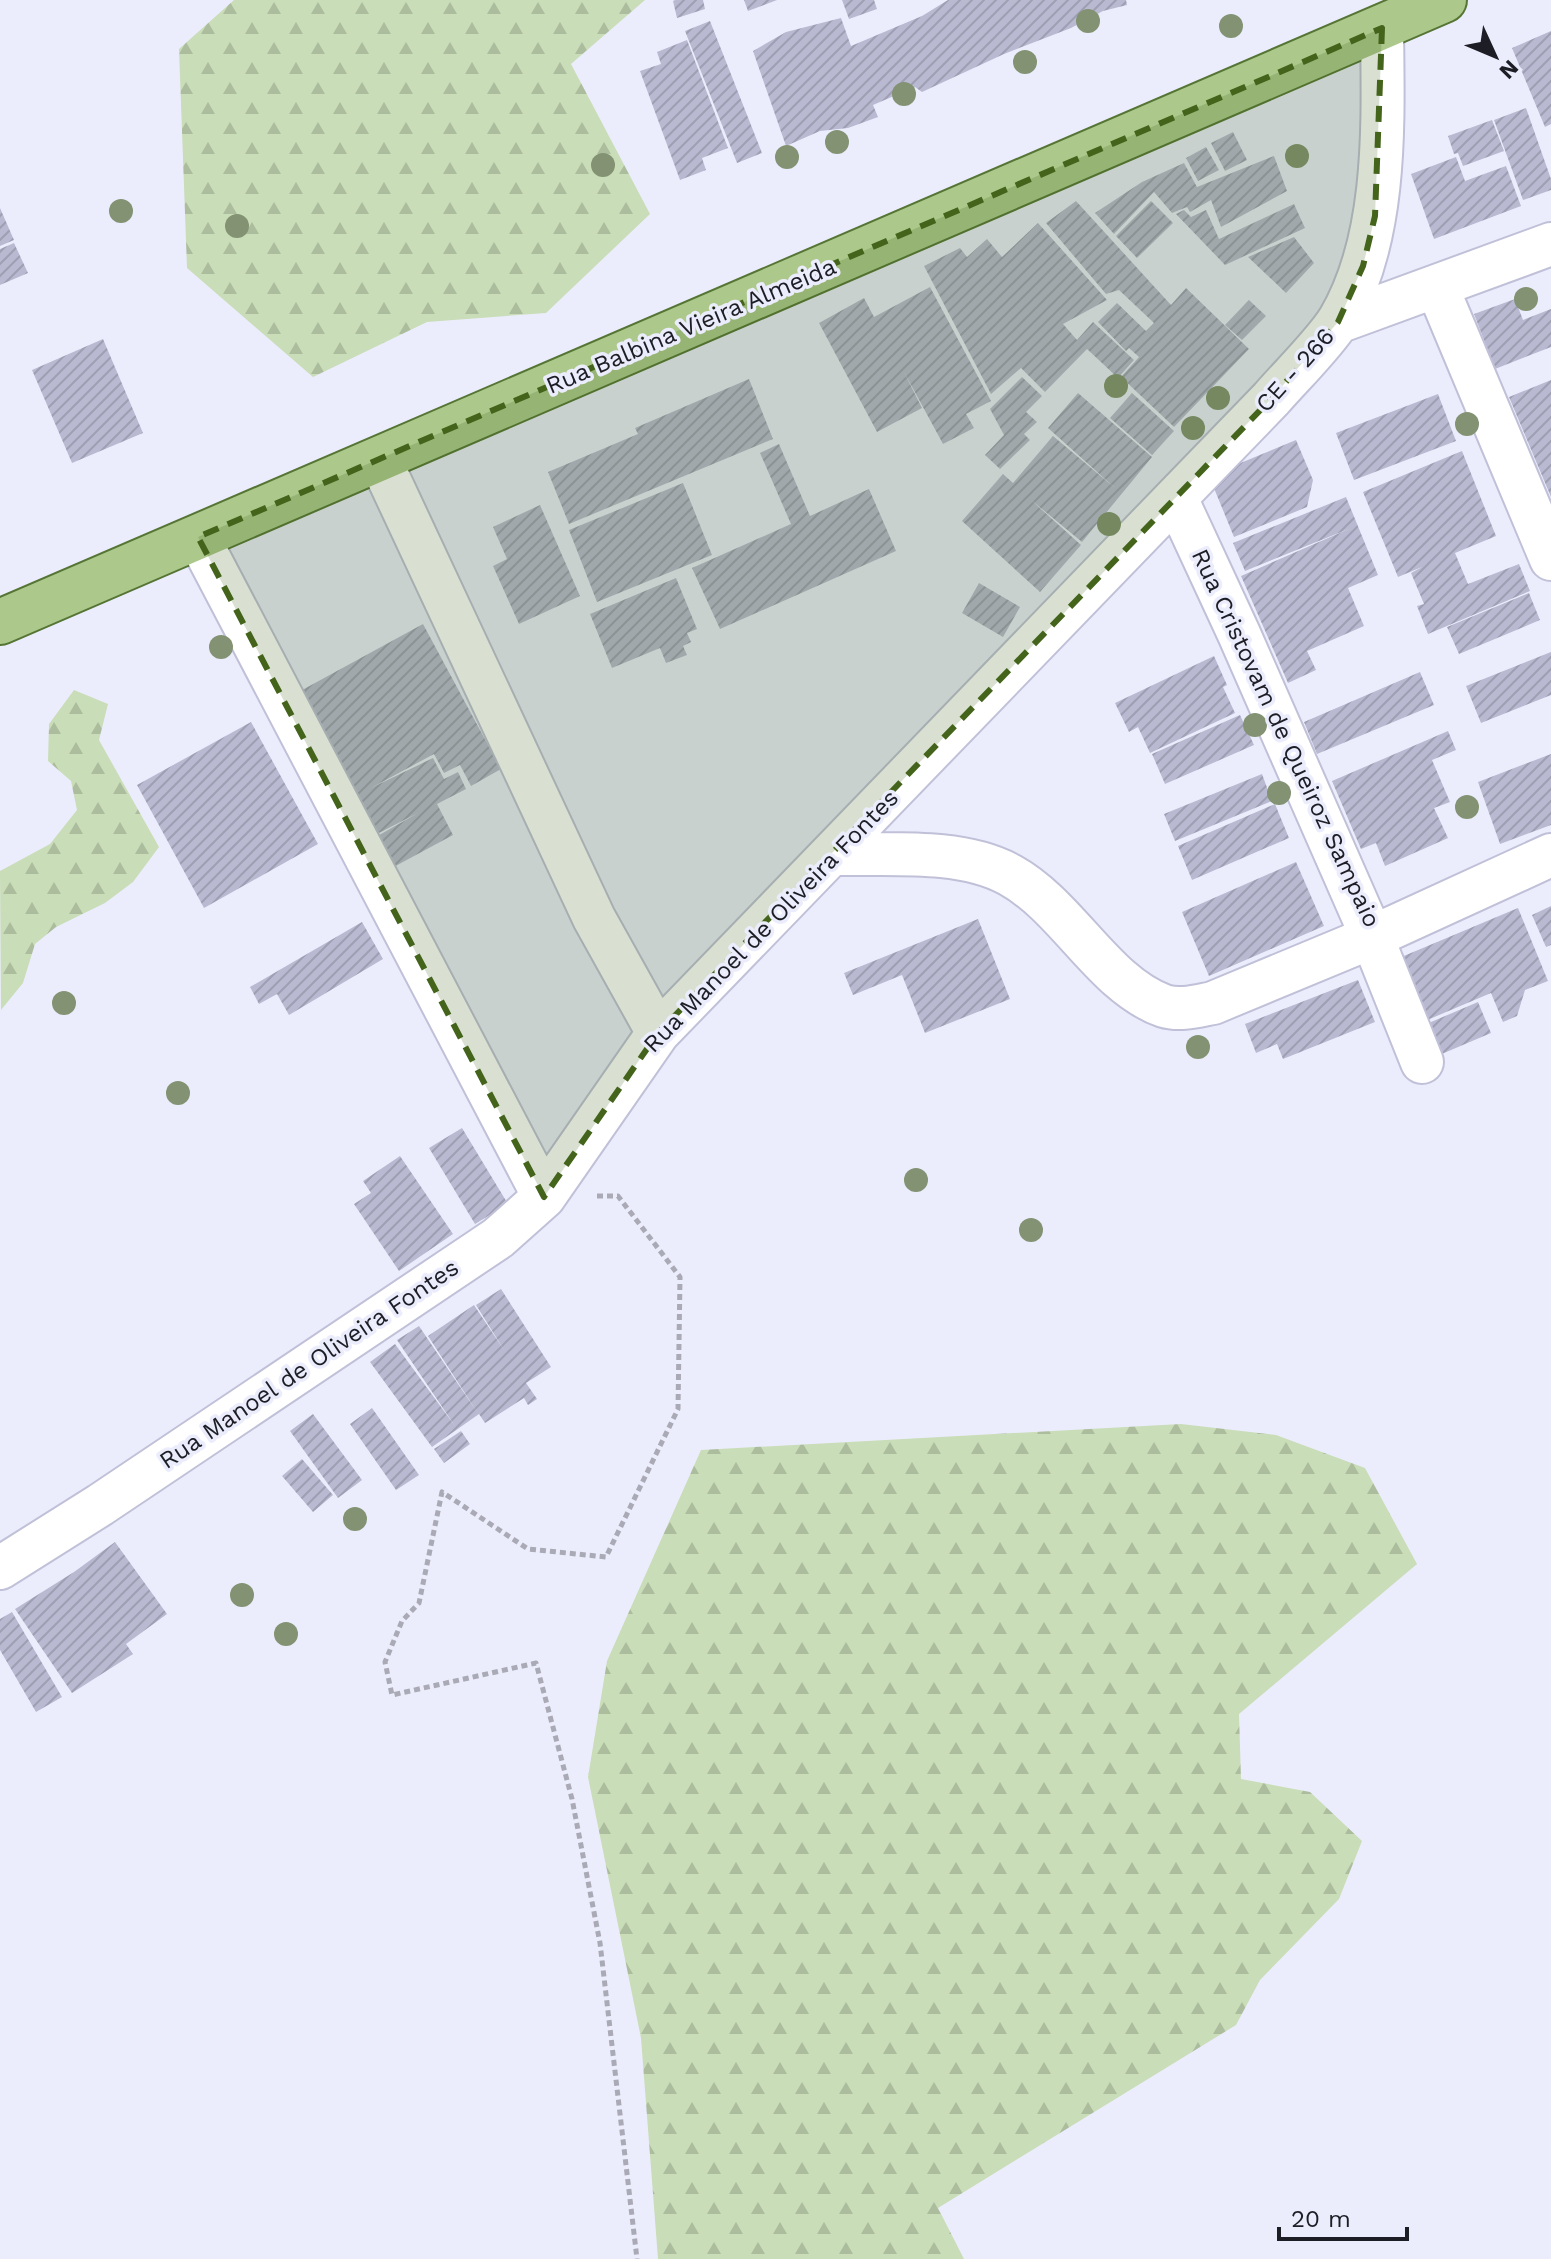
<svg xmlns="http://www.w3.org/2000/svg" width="1551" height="2259" font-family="'Work Sans',sans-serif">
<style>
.forest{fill:url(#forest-firs)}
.building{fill:url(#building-hatch)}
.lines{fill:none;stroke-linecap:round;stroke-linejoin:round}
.minor-casing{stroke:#c0c1d8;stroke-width:46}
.major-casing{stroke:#557535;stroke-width:48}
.path{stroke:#a9aab6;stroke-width:5;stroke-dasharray:6 4;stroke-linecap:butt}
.minor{stroke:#fff;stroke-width:42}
.major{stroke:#acc88b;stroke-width:44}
.tree{fill:#829272}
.marked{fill:#43641a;fill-opacity:0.2;stroke:#43641a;stroke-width:6;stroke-dasharray:16 10;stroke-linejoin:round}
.labels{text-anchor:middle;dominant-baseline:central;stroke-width:7;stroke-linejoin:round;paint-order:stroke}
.street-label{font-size:24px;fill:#1c1d25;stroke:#ecedfc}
</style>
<defs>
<pattern id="forest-firs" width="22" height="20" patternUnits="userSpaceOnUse" patternTransform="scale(2)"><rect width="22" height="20" fill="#c9ddb8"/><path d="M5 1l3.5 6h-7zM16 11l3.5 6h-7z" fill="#acbd9e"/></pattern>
<pattern id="building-hatch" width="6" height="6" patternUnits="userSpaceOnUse" patternTransform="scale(2)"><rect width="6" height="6" fill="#b9bad1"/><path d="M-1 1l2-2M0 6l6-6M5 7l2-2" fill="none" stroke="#9e9fb3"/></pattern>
</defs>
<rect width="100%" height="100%" fill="#ecedfc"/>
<!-- forest -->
<path class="forest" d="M234,0H645L571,64L650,214L546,313L427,322L313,377L187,268L179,49Z
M74,690L108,704L99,740L159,847L133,882L105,903L56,927L35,944L23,983L1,1010L0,871L50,844L77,810L71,781L48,761L49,724Z
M1181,1424L1276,1435L1365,1468L1417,1564L1239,1714L1241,1779L1310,1792L1362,1841L1339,1899L1260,1980L1236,2025L938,2208L964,2259H658L641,2038L588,1777L607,1661L701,1450Z"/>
<!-- building -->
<path class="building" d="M675,0H703L705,9L677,18L673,1Z
M744,0H777L748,11Z
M842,0H874L877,9L849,19Z
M948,0H1126L1127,5L1103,11L1071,28L1004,54L922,92L915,87L873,105L878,117L848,128L820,131L786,146L753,51L786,32L841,18L851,46L922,16Z
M710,21L762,153L737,163L685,31Z
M1551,31V124L1545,127L1512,48Z
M687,40L728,148L702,158L706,170L680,180L640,71L661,64L657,52Z
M1526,108L1551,179V190L1523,200L1494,120Z
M1492,120L1504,151L1463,166L1458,153L1454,154L1448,136Z
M1233,132L1247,160L1225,171L1211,143Z
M1206,147L1219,170L1198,181L1186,158Z
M1274,156L1287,191L1221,227L1211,200L1190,212L1187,207L1172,213L1154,192L1114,234L1095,213L1142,182L1184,163L1197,187Z
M1456,157L1465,181L1506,166L1521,206L1434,239L1411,174Z
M1076,201L1171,305L1186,288L1249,349L1174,427L1121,377L1139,357L1129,348L1126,351L1098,322L1117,303L1146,331L1154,323L1119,290L1106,294L1046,223Z
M1151,201L1173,223L1137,258L1116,236Z
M1294,204L1305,228L1225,265L1176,214L1184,210L1191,217L1206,210L1219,239Z
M0,208L14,240L0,246Z
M1038,223L1107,300L1063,324L1077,340L1093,322L1134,360L1118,378L1087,349L1045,392L1021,368L991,394L924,266L960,248L967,257L987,239L1002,257Z
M1294,237L1314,263L1286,293L1248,257Z
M14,243L28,273L0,285V249Z
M930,287L991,401L966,414L974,428L943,444L904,372L922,408L877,432L819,323L864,298L874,317Z
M1515,299L1523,320L1551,309V347L1495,369L1474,314Z
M1249,300L1266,316L1242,340L1225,325Z
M103,339L143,433L72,463L32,370Z
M1022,377L1042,396L1026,412L1037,422L1024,434L1030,440L1000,469L985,455L1004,435L990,409Z
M749,379L773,439L569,524L548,472L638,434L635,428Z
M1551,380V497L1509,397Z
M1078,393L1152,457L1082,542L1031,500L1081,545L1040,592L962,521L1003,474L1013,483L1053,436L1115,488L1048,428Z
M1132,393L1174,431L1152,455L1110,418Z
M1438,394L1456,441L1354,480L1336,433Z
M1296,440L1313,480L1307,507L1234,537L1209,476Z
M779,444L810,516L869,489L896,551L720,629L692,568L791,524L760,453Z
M1462,451L1496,536L1455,553L1468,584L1519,564L1530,591L1428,634L1417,606L1424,604L1411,573L1422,567L1398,577L1363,492Z
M683,483L712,555L597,602L569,530Z
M1346,497L1378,575L1348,588L1364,626L1307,651L1316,670L1288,683L1241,576L1351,528L1245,571L1233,543Z
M540,505L580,596L519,624L493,566L507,559L493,527Z
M676,578L697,629L687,633L691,642L683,646L687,655L666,663L660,648L612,668L590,614Z
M979,583L1020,607L1003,637L962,613Z
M1529,593L1540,620L1459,654L1447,627Z
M423,624L501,769L471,786L460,765L444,773L434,754L371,788L433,758L444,779L458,772L466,789L437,804L453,835L390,869L374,838L418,813L373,836L293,695Z
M1551,652V695L1481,723L1466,686Z
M1214,656L1227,685L1223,687L1235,713L1150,753L1138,727L1129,732L1115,703Z
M1420,672L1434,705L1317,754L1304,722Z
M1240,715L1254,745L1165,784L1152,754Z
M251,722L318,844L204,908L137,785Z
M1448,731L1456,750L1432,760L1450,802L1434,808L1448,838L1385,866L1376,843L1361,849L1332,781Z
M1551,754V825L1500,844L1478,782Z
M1262,774L1272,801L1175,841L1164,814Z
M1275,804L1289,838L1192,880L1178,846Z
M1296,862L1324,926L1209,976L1182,912Z
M1551,906V945L1546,947L1532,915Z
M1518,908L1548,981L1525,990L1517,1016L1503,1022L1491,993L1425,1021L1399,958Z
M978,919L1010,999L925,1033L902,975L853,995L844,973Z
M362,922L383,959L289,1015L277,994L259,1004L250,987Z
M1358,980L1375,1022L1283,1059L1277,1044L1256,1053L1245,1024Z
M1478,1002L1491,1033L1437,1056L1424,1025Z
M462,1128L508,1204L475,1224L429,1148Z
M400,1156L453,1234L399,1271L354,1204L371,1193L363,1181Z
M501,1289L551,1367L526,1383L537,1399L528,1405L524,1398L485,1423L479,1414L432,1447L370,1362L395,1344L455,1426L397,1340L419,1326L477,1412L428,1336L474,1305L504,1350L476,1305Z
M372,1408L419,1475L396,1490L350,1424Z
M313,1414L362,1480L338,1498L290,1431Z
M461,1431L470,1444L444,1463L434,1449Z
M302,1459L333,1495L313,1512L282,1476Z
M115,1542L167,1614L126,1644L133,1654L72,1693L15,1609L74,1572Z
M12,1612L62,1697L36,1712L0,1650V1619Z"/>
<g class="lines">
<!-- minor casing -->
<g class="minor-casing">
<path id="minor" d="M1437,287L1551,559
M1338,322L1551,244
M380,460L594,918L658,1033
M1176,498L1239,634L1372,937L1551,855
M198,537L544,1197
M834,854C888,855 962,848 1010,875C1068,907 1104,985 1164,1006C1180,1011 1197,1006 1213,1003L1372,937L1422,1062
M0,1568L100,1505L498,1238L544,1197L658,1033L1271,399C1290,377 1324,344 1339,320C1388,237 1383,122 1382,28"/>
</g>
<!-- major casing -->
<g class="major-casing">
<path id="major" d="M0,622L1444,0"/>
</g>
<!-- path -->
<path class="path" d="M597,1196H618L680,1277L678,1409L606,1557L528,1549L442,1492L419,1603L402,1621L385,1662L392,1695L536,1663L572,1799L600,1943L637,2259"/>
<!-- minor -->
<use href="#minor" class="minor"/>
<!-- major -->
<use href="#major" class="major"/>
</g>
<!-- trees -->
<g class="tree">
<circle cx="1088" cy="21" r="12"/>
<circle cx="1231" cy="26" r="12"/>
<circle cx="1025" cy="62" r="12"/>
<circle cx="904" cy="94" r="12"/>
<circle cx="837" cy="142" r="12"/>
<circle cx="1297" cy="156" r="12"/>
<circle cx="787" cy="157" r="12"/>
<circle cx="603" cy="165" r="12"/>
<circle cx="121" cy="211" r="12"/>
<circle cx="237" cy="226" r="12"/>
<circle cx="1526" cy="299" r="12"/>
<circle cx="1116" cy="386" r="12"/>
<circle cx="1218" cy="398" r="12"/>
<circle cx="1467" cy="424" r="12"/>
<circle cx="1193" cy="428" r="12"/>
<circle cx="1109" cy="524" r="12"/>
<circle cx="221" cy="647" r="12"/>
<circle cx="1255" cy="725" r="12"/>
<circle cx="1279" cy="793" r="12"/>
<circle cx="1467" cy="807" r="12"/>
<circle cx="64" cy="1003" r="12"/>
<circle cx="1198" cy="1047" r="12"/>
<circle cx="178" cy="1093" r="12"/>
<circle cx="916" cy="1180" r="12"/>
<circle cx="1031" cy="1230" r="12"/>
<circle cx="355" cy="1519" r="12"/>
<circle cx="242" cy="1595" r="12"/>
<circle cx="286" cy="1634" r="12"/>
</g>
<!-- marked area -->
<path class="marked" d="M1382,28L1375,216L1363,266L1338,322L1271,399L658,1033L544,1197L198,537Z"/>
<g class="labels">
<!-- street labels -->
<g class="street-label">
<text transform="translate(691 326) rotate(-23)">Rua Balbina Vieira Almeida</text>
<text transform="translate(1295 370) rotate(-48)">CE - 266</text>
<text transform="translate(1286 738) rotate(65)">Rua Cristovam de Queiroz Sampaio</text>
<text transform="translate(771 921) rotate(-46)">Rua Manoel de Oliveira Fontes</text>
<text transform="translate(309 1364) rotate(-34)">Rua Manoel de Oliveira Fontes</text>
</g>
</g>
<!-- north arrow -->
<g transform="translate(1495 56) rotate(134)" stroke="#ecedfc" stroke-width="6" paint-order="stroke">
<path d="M0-6L14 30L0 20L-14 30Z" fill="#1c1d25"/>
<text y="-12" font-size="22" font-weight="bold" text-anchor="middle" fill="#1c1d25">N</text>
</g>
<!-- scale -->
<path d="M1279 2227v12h128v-12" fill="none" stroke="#1c1d25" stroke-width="4"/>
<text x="1291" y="2227" font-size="24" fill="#1c1d25" stroke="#ecedfc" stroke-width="6" paint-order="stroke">20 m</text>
</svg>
